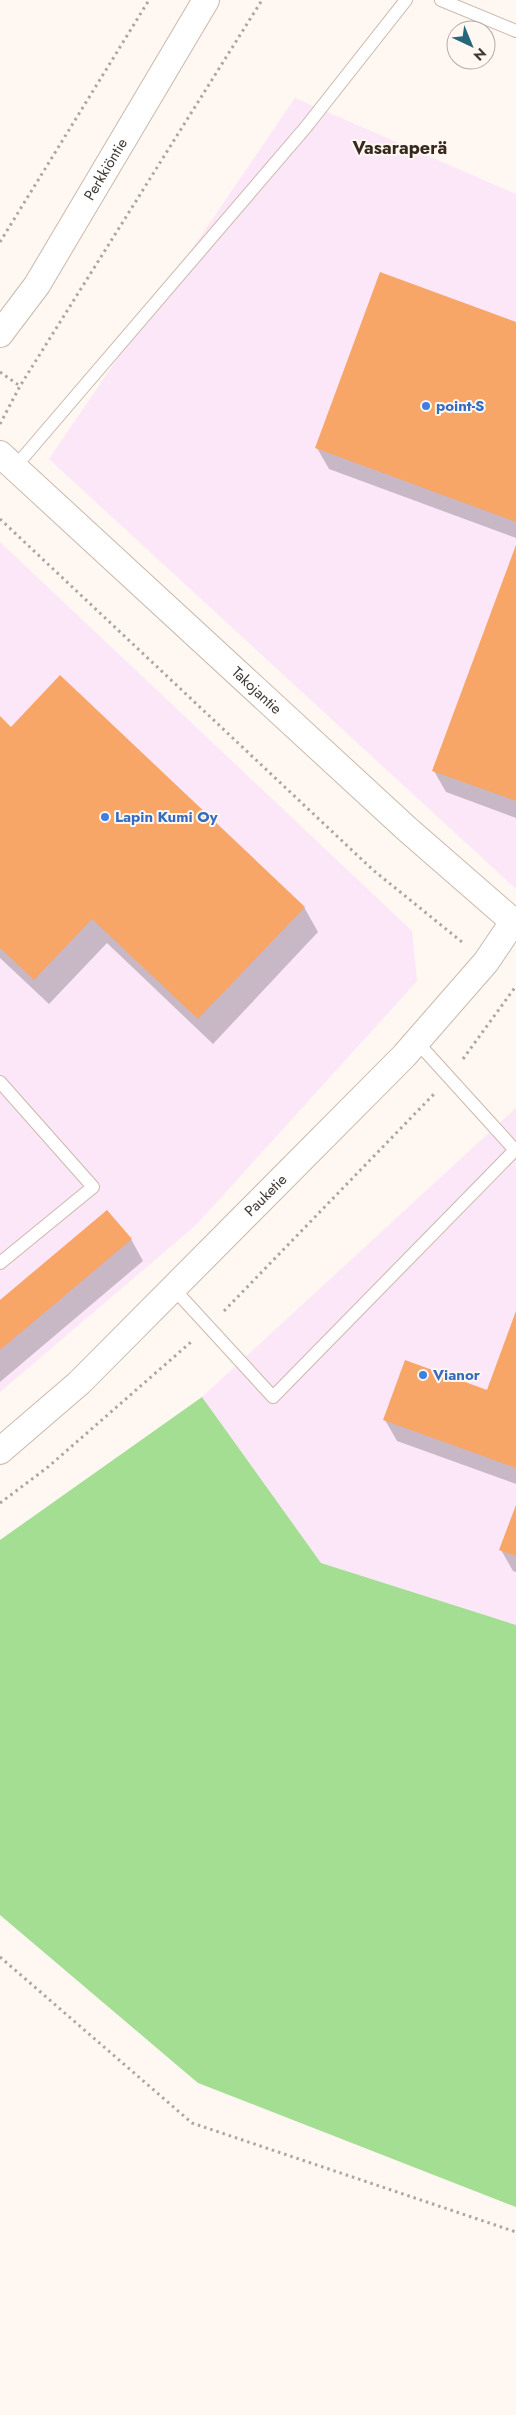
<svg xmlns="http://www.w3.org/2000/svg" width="516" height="2415" font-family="Jost,sans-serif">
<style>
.commercial{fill:#fbe7f7}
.green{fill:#a3de92}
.shadow{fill:#0003}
.building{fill:#f8a568}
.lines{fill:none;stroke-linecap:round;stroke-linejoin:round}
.lane-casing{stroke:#cbb8ac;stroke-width:14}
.street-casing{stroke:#cbb8ac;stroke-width:28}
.path{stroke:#ada5a0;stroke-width:3;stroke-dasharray:2.5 4;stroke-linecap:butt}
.lane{stroke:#fff;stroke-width:12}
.street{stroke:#fff;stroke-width:26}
.shop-dot{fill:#3f7fe0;stroke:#fff7f2;stroke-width:2}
.labels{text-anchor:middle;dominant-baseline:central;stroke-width:4;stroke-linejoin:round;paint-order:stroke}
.street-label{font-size:15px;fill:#413934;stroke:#fff7f2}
.shop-label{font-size:15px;font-weight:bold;fill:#366cbe;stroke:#fff7f2;text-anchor:start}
.quarter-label{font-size:18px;font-weight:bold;fill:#382920;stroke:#fff7f2}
</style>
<rect width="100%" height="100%" fill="#fff7f2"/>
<!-- commercial -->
<path class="commercial" d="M295,98L516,194V889L49,459Z
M0,542L412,931L417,981L196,1225L0,1392Z
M516,1108V1625L321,1563L202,1397Z"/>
<!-- green -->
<path class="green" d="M202,1397L321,1563L516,1625V2207L198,2083L0,1915V1540Z"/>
<!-- shadow -->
<path class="shadow" d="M516,323V538L329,469L317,448Z
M516,548V818L446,792L434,771Z
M0,718L11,729L304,907L318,932L213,1044L107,943L49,1004L0,958Z
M131,1239L143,1261L0,1382V1302Z
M516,1314V1484L397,1441L385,1420L488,1392Z
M516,1508V1572L513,1571L501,1550Z"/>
<!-- building -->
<path class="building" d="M380,272L516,322V522L315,448Z
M516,545V801L432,771Z
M60,675L305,907L198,1019L92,919L34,980L0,948V716L11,727Z
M107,1210L132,1239L0,1350V1300Z
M516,1311V1468L383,1420L405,1360L487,1390Z
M516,1505V1556L499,1550Z"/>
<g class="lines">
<!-- lane casing -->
<g class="lane-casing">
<path id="lane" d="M441,0L516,31
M15,467L306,127L406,0
M0,1082L93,1187L0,1263
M173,1288L273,1397L515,1150L417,1042"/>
</g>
<!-- street casing -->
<g class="street-casing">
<g id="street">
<path id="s1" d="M0,334L37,285L206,0"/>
<path id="s2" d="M0,454L407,829L516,924"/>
<path id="s3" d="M0,1451L79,1383L404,1056L486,962L513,922"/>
</g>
</g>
<!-- path -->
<path class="path" d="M0,242L149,0
M0,372L20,386
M0,424L20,386L262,0
M0,519L373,870L462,942
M463,1059L516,986
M224,1311L434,1094
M0,1503L48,1467L191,1342
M0,1957L192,2123L516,2232"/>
<!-- lane -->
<use href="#lane" class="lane"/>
<!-- street -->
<use href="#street" class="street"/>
</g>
<!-- markers -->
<g class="shop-dot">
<circle cx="426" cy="406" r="5"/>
<circle cx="105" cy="817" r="5"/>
<circle cx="423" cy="1375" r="5"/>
</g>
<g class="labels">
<!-- street labels -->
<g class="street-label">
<text stroke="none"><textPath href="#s1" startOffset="196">Perkkiöntie</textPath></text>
<text stroke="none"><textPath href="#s2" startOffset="349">Takojantie</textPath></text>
<text stroke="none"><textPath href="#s3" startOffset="369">Pauketie</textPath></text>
</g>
<!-- shop labels -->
<g class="shop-label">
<text x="436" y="406">point-S</text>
<text x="115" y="817">Lapin Kumi Oy</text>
<text x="433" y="1375">Vianor</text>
</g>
<!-- quarter labels -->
<g class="quarter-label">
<text x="400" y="148">Vasaraperä</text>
</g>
</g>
<!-- north arrow -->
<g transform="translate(471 45) rotate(136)"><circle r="24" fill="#fff7f2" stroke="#b3aba6"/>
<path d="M0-4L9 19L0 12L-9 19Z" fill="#26687b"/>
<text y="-8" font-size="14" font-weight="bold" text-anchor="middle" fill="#413934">N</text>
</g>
</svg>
